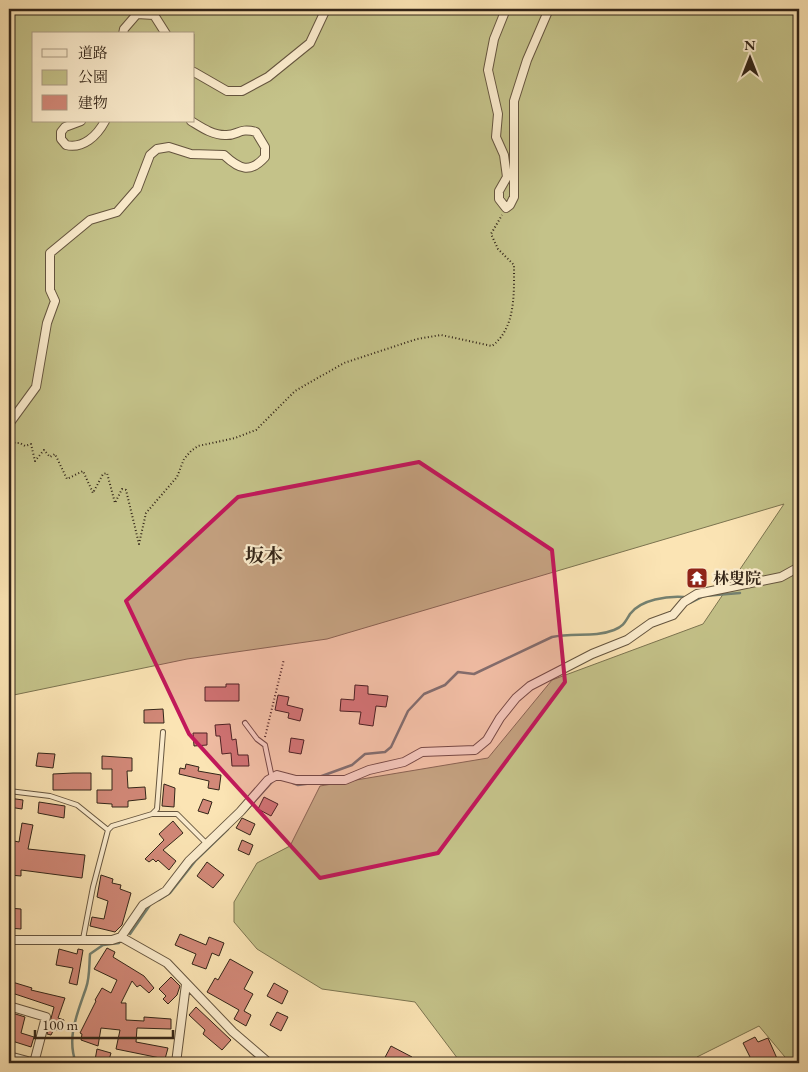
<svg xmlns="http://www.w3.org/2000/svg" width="808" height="1072" font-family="'EB Garamond','Noto Serif JP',serif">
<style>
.green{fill:#c4c289;stroke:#7c7450;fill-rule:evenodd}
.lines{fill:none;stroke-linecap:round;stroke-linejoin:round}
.stream{stroke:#748171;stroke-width:2.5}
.building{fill:#d28878;stroke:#332518}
.service-casing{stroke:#65553f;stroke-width:6}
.minor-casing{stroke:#65553f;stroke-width:10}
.path{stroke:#332518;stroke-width:2;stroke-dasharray:1 2.5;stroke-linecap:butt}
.service{stroke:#fcedce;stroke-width:4}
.minor{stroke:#fcedce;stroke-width:8}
.marked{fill:#c2185b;fill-opacity:0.2;stroke:#c2185b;stroke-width:4;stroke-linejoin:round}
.labels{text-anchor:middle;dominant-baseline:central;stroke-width:4.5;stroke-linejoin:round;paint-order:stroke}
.poi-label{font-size:16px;font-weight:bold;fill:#332518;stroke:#fcedce;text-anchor:start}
.quarter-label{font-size:19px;font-weight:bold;fill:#332518;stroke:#fcedce}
</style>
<rect width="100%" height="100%" fill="#fbe4b4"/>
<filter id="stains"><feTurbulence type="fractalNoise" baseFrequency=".004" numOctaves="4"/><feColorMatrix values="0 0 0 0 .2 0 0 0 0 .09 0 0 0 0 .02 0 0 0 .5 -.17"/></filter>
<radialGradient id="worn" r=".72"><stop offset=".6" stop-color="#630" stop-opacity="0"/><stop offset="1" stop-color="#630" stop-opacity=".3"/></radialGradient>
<!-- green -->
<path class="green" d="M9,9H799V1063H790L759,1026L697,1057L694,1063H461L415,1002L322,989L257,949L234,922V902L257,863L290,846L320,786L488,758L552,680L703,624L784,504L327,639L187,659L9,696ZM34,34H194V121H34Z"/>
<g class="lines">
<!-- stream -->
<path class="stream" d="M319,777L352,765L365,754L385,752L391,747L408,711L424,694L445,685L458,672L474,674L552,637C573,632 594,638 614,630C624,626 625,622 630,614C641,599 668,596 684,597L690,603L704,596L740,593
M293,783L298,785L313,783
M244,813L272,782
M159,900L170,893L196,860L228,829
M130,934L150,905
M76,1063C66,1037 78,1012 86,988C90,977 89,965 90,954L103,945L119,943"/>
</g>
<!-- building -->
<path class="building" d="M226,684H239V701H205V687H226Z
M355,685L368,686V694L388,696L386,707L376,706L373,726L359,724L361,712L340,711L341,699L354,700Z
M278,695L289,697L287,705L303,709L300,721L288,718L289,713L275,710Z
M163,709L164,723H144V710Z
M230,724L232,740L236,739L238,755H248L249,766H232L231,753L222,754L220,736H216L215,725Z
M193,733H207V745L194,746Z
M291,738L304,740L301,754L289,752Z
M38,753L55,754L53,768L36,766Z
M102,756L132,758V771H127L128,788L145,787L146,799L128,801V807H112V804L97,803V790H112V769H102Z
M186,764L199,767L198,771L221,775L219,790L208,788L209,781L179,774L180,768L185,769Z
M73,773H91V790H53V774Z
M164,784L175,788L174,807L162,806Z
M264,797L278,804L271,816L258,809Z
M9,798L23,800L22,809L9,807Z
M203,799L212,802L208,814L198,811Z
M39,802L65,806L64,818L38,813Z
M242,818L255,824L250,835L236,828Z
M173,821L183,833L163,850L176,861L169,870L158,860L156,862L153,859L149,862L145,859L164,840L159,834Z
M22,823L33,825L28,849L85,855L82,878L21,870V876L9,875V840L19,842Z
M242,840L253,845L249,855L238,850Z
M207,862L224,875L213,888L197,876Z
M101,875L113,879L112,883L121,885L120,889L131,893L122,925L115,932L90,926L92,917L104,919L108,901L97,897Z
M9,908L21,909V929L9,928Z
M180,934L206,945L209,937L224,943L219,956L212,953L206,969L192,964L196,954L175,945Z
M107,948L115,952L113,957L144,976L154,988L149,993L140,985L137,987L132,981L121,1003H126V1020L144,1021V1017L171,1019V1029L137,1028L136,1042L168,1048L165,1059L116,1049L120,1030L101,1028L98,1046L81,1040L82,1034L80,1033L96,1001L95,1000L102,988L111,993L117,980L94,969Z
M59,949L77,954L78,949L83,950L77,985L69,983L73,968L56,965Z
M230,959L253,972L244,989L253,994L244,1011L251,1015L246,1026L234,1019L239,1010L207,992L215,978L218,980Z
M171,977L180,986L177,995L168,1004L163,999L166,996L159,989Z
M9,981L32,988L31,990L65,998L58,1018L64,1020L60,1031L54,1029L51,1035L47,1034L54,1007L9,992Z
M274,983L288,991L282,1004L267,996Z
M196,1007L231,1040L222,1050L203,1034L205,1030L189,1015Z
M9,1012L25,1017L21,1033L34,1037L31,1047L9,1040Z
M277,1012L288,1017L281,1031L270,1025Z
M755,1037L758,1042L768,1038L779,1063H753L743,1043Z
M391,1046L412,1057L409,1063H382Z
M97,1049L111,1053L108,1063L95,1060Z"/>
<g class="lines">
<!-- service casing -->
<g class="service-casing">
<path id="service" d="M245,723L257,739L265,745L272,778
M9,791L50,796L77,805L108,830
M152,814H177L207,844
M83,939L93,887L108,830L112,826L152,814L157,809L163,732"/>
</g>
<!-- minor casing -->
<g class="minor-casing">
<path id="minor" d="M506,9L494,39L488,70L498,114L496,137L504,155L507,177L499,191V199L506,208L510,205L514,197V101L527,60L549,9
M123,34L124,29L137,14L154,15L166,34
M194,72L227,91H242L268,77L310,43L326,9
M81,121L65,127L61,132V139L66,145C83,149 97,136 105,121
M9,424L36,387L47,323L55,301L50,290V253L90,220L117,212L137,189L150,155L157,149L169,147L191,154L224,155C239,169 250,174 265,157V147L256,132C239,127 238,136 225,135C212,135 201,127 191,121
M121,937L167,963L233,1032L269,1063
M9,940H112L121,937L143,905L166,891L189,861L240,812L268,780L277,775L296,780H345L369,770L404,762L422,752L475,750L487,740L500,718L516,698L530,686L592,654L627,640L651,623L673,615L684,602L697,594L781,577L799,567
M9,1006L46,1017L34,1063
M9,1056L35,1063
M176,1063L186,984"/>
</g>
<!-- path -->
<path class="path" d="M9,438L15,443H20L25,446L31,444L35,461L44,450L50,457L55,454L67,479L83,471L93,493L103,474L107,473L115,503L122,489L126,490L139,544L146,513L177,477L184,459L191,451L198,446L235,438L256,430L295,391L344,363L417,339L441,335L492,346C516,328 514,293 514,265L498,249L491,234L502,215
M697,586V579
M265,737L284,659"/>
<!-- service -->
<use href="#service" class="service"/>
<!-- minor -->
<use href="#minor" class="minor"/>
</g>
<!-- marked area -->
<path class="marked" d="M419,462L552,550L565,682L438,853L320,878L189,734L126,601L238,497Z"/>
<!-- icons -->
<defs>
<g id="temple-square" transform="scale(1.125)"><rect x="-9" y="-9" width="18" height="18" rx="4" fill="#8f2418" stroke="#fcedce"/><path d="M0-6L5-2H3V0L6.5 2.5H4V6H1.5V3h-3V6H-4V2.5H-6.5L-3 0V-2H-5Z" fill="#fff"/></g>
</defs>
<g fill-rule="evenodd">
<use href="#temple-square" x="697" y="578"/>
</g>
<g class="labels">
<!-- poi labels -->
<g class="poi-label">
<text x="713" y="578">林叟院</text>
</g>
<!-- quarter labels -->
<g class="quarter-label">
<text x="264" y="555">坂本</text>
</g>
</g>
<!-- margin -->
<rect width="808" height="1072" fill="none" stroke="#fbe4b4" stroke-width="30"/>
<rect x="10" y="10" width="788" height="1052" fill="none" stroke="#332518" stroke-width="2.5"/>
<rect x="15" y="15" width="778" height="1042" fill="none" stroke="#332518"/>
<!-- legend -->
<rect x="32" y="32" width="162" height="90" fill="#fcedce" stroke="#ac9d85"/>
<rect x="42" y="49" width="25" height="8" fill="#fcedce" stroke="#ac9d85"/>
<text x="78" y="58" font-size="15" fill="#332518">道路</text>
<rect x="42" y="70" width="25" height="15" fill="#c4c289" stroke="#ac9d85"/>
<text x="78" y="82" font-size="15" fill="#332518">公園</text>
<rect x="42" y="95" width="25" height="15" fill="#d28878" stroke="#ac9d85"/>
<text x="78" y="108" font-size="15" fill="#332518">建物</text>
<!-- north arrow -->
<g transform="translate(750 58)" stroke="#fcedce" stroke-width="4" paint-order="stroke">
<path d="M0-4L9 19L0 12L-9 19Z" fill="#332518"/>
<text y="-8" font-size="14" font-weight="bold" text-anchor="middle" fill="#332518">N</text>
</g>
<!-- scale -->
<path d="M35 1030v8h138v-8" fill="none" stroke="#332518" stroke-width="2.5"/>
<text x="42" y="1030" font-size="15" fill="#332518" stroke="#fcedce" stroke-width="4" paint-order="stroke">100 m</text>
<rect width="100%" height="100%" filter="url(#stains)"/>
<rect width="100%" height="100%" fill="url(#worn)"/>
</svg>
